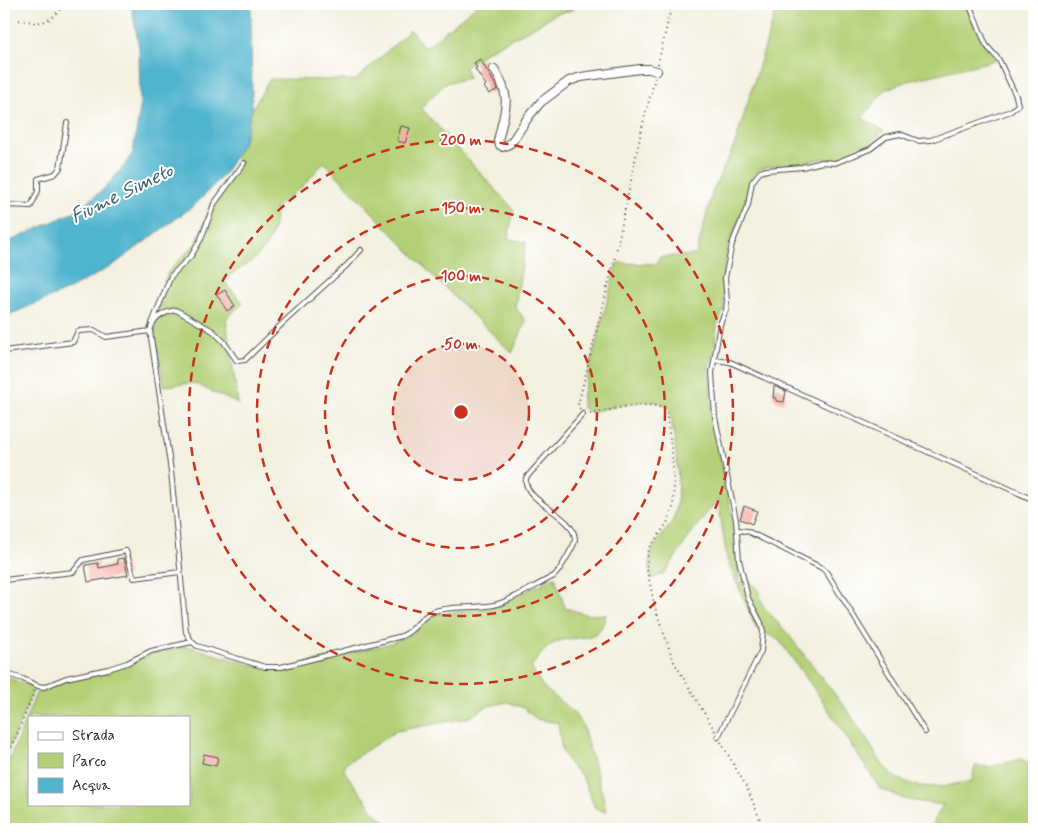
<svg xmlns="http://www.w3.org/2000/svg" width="1038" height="833" font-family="Mynerve,sans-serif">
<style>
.green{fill:#b3d076;stroke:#6f7e50;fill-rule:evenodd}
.water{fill:#4fb4ce;stroke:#3d707c}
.building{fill:#f6afa6}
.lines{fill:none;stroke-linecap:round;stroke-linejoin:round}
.service-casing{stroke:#494946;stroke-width:6}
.minor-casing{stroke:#494946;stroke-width:10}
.path{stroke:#494946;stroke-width:2;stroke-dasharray:1 4;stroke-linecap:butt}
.service{stroke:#fff;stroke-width:4}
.minor{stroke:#fff;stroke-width:8}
.ring{fill:none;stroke:#c8321e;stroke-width:2.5;stroke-dasharray:9 6}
.labels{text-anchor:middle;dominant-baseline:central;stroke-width:4;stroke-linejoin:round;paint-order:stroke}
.water-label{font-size:20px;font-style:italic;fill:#39626c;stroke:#fff}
.centre{fill:#c8321e;stroke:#fff;stroke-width:2.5}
.ring-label{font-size:15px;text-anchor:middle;font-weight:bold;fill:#c8321e;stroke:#fff;stroke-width:4;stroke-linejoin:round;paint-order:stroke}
</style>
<rect width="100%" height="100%" fill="#fff"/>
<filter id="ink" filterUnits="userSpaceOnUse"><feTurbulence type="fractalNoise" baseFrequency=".02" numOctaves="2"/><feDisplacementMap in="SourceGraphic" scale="10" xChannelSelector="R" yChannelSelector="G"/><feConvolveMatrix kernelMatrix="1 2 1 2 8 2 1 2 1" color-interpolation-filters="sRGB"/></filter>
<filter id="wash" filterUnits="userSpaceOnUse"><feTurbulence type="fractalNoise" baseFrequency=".0096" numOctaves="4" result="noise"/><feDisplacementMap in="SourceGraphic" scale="20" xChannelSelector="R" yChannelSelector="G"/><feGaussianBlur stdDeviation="1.12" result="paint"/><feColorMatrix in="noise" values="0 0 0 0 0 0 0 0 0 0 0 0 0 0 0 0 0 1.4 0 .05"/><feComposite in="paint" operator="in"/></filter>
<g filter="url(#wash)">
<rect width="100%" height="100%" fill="#f3f0df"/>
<!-- green -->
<path class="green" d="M477,4H575L573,10L555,14L536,26L489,50L465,67L469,78L446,83L421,108L514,210L508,239L526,242L515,307L526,321L512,353L437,280L324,162L303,186L276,207C273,254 258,256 223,280L243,303L226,319L238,404L194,383L164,386L155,335V325L148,326L168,272L196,243L213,201L241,162L234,157L243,143L252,109L270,79L356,80L410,30L425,48L472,9Z
M778,4H965L985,46L996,60L908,81L886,89L862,118L884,131L865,147L837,160L820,159L802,163L767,167L759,170L753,175L750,183L746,205L728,244L723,277L724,309L717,325L714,351L709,367L712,416L734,527L740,586L745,575L759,592L763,606L788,634L851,715L882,764L896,778L918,786L940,787L972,781L975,766L990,767L1020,759L1028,762L1034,760V829H929L943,805L907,800L880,789L822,700L779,640L756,628L727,560L718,499L693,531L665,573L651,579C648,556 650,550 664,533C668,528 672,523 674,517C683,490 674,437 670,409C666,405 662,402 656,402C638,399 607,409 589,412L582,407V397L617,263L656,264L660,257L696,255L713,190L735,144Z
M555,577L565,608L589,615L606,614C600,645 580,634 559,641C546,645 539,657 531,667L543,687L573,712L582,724L603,796L606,812L595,808L582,776L570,765L562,751L558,723L536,719L524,708L508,702L488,706L468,718L396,731L345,764L344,771L375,813L395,829H4V773L37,691L48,690L56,684L67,681L109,672L151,654L187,646L265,669L281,670L388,644L410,635L415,632L423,621L433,615L495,607ZM29,717H189V804H29Z
M4,677L24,683L34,688L4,760Z"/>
<!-- water -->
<path class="water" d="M131,4H251L252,109L243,143L224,174L196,204L112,266L68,290L4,317V244L74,212L104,189L125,165L133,152L140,108L139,47Z"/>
<g id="blocks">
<!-- building -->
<path class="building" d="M480,59L498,89L489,94L484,87L486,85L475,69L477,68L474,63Z
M401,126L410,128L405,143L397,141Z
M225,290L235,306L227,311L217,295Z
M774,386L786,391L784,402L776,401V398H773Z
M744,506L757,511L752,524L740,519Z
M124,558L128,575L88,582L85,565L98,563L99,568L118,564L117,559Z
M204,754L218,757L216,766L202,763Z"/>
</g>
</g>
<g filter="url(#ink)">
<use href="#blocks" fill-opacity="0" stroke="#494946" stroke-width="1"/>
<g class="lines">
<!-- service casing -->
<g class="service-casing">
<path id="service" d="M4,205L31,206L38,191V179L55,174L60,168L67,123
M152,323L171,276L191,256L201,239L214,204L244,163
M4,351L73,342L78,331L94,330L106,337L150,331
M715,360L730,362L1034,500
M737,530L747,531L822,568L827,573L925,732
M4,580L73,572L83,560L126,551L134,578L180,572
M192,642L186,632L171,471L150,331C153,318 164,312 176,310L213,331L224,342L237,361L245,360L285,321L347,265L361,250
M4,673L23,679L38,686L44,687L66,678L108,669L127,663L151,651L192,642L197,646L265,667H281L402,636C416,630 420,617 432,612C449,605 475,609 494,605C509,602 540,583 554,576C560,570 563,564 567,557C570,551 575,545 575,539C574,514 522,502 526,478L583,414
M718,737L761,651L763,632L761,623L748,598L739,560L736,520L715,417L712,373L720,324L726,310L727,301L725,278L732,244L748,205L752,182L760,172L767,170L802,167L822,162L835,163L870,149L886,137L900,134L918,141L931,140L1011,111L1018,105L1016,96L999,60L986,45L969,4"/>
</g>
<!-- minor casing -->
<g class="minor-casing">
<path id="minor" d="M494,69C513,99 505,108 498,141L500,145L503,147L511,143L529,116L541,102L569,81L581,77L640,69H649L657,71"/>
</g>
<!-- path -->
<path class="path" d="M4,21C34,16 42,35 64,4
M658,64L672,4
M580,409L578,405L615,257L643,123L655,78
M590,414C609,411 651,397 666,411L672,454L674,486L673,508L667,523L649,549L646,565L655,608L674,662L715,731
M721,742L747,788L764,829
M4,766L35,690"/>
<!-- service -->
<use href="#service" class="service"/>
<!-- minor -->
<use href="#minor" class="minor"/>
</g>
</g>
<!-- distance rings -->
<circle cx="461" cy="412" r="68" fill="#c8321e" fill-opacity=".12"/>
<g class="ring">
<circle cx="461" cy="412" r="68"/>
<circle cx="461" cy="412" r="136"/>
<circle cx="461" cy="412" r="204"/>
<circle cx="461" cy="412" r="272"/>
</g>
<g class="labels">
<!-- water labels -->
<g class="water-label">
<text transform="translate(122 194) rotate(-26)">Fiume Simeto</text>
</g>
</g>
<circle cx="461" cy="412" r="8" class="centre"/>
<g class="ring-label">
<text x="461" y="145">200 m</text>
<text x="461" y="213">150 m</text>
<text x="461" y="281">100 m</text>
<text x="461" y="349">50 m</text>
</g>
<!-- margin -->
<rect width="1038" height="833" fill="none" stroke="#fff" stroke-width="20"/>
<!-- legend -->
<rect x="28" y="716" width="162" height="90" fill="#ffffff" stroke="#aaaaaa"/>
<rect x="38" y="732" width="25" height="8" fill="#ffffff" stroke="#aaaaaa"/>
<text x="72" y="740" font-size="15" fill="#2b2b2b">Strada</text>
<rect x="38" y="753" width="25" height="15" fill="#b3d076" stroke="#aaaaaa"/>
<text x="72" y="766" font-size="15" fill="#2b2b2b">Parco</text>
<rect x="38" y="778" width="25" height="15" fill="#4fb4ce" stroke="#aaaaaa"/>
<text x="72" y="790" font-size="15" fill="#2b2b2b">Acqua</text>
</svg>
